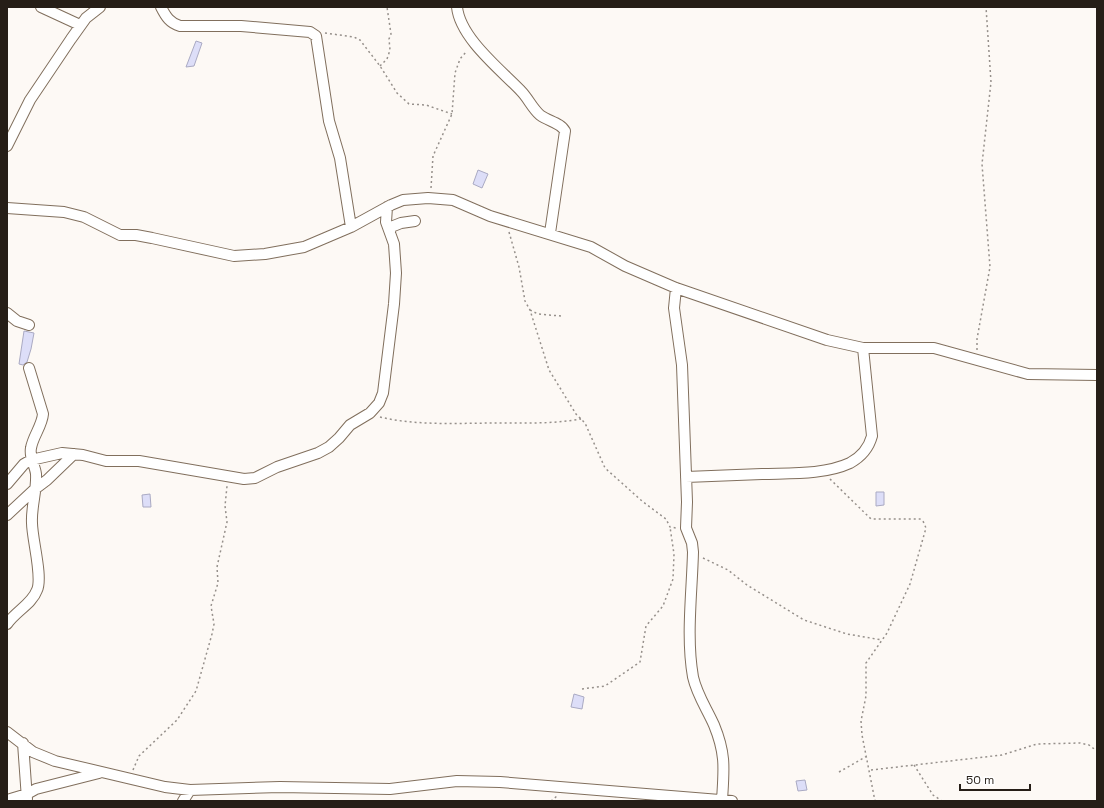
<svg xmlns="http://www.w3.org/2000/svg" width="1104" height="808" font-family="'Space Grotesk',sans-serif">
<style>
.building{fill:#dddef8;stroke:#aaaac3}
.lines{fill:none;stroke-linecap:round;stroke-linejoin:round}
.street-casing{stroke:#816f5d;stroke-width:12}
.path{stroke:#96908b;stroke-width:1.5;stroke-dasharray:2 3;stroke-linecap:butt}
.street{stroke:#fff;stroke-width:10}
</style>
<rect width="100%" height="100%" fill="#fdf9f5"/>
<!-- building -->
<path class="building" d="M196,41L202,43L194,66L186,67Z
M478,170L488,174L482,188L473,184Z
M24,331L34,333L31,349L27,362L23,365L19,364Z
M876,492H884V505L876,506Z
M150,494L151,507H143L142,495Z
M574,694L584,697L582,709L571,707Z
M805,780L807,790L798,791L796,781Z"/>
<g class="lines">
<!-- street casing -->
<g class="street-casing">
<path id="street" d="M41,7L80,25
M161,7C166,17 170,23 180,26H241L310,32L316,36L329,121L340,158L351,227
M457,7C460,38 501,70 521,91C528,98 532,108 540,115C548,121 561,123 565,131L550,233
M7,146L30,100L71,39L86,18L100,7
M7,208L64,212L84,217L120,235H136L152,238L234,256L265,254L304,247L351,227L391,205L403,200L428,198L453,200L490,216L591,247L625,266L676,288L827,340L863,348H934L1028,374L1097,375
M390,232L391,227L401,223L415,221
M676,288L674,308L682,365L687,502L686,528L692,543L693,552C692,593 686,637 693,677C697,695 707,709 714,725C726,754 724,769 722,800
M7,313L17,321L29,325
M686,477C711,476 737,475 762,474C790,473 824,475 850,463C861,457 869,447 872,436L863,348
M7,484L24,464L31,460L62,453L83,455L106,461H139L244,479L255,478L277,467L318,453L329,447L339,438L350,425L370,413L379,403L383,393L394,304L396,273L394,244L386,222L387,207
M7,515L35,489L47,480L74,454
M7,624C16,611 32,604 37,590C43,577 32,539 32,523C31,507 37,491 36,474C35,465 29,458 31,448C33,436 42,426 43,414L29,368
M7,732L33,752L55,761L165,787L190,790L280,787L390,789L457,781L500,782L732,801
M23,743L27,799
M7,800L27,794L36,789L99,773
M183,801L190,790"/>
</g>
<!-- path -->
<path class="path" d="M325,33L354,37L360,40L380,66L397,93L409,104L426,105L452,114
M380,66L387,59L390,50L389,39L391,34L387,7
M431,188L433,156L452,114L455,73L460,59L467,51
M509,232L519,267L525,301L530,310L549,370L576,414L585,423L605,468L642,501L666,519L670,527L676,528
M530,310L538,314L561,316
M977,350V339L990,267L982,164L991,82L986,7
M380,417C418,426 459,423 498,423C526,423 553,424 581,419
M830,479L871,519H920L923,521L926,528L910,584L887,633L866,663V696L861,721L862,735L875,801
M703,558L728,570L747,585L804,620L847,634L882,640
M582,689L605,686L640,662L646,626L663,606L673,579L674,554L670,527
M914,765L933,795L942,801
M133,770L139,756L177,720L196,691L212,634L214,624L211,606L218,583L217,567L227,522L225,506L227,486
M871,770L1002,755L1037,744L1080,743L1089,745L1097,751
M839,772L867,756
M551,801L557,796"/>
<!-- street -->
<use href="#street" class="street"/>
</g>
<!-- border -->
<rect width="1104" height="808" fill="none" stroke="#261e17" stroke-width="16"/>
<!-- scale -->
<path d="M960 784v6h70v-6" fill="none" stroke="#261e17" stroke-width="2"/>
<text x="966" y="784" font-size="12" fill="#261e17" stroke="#ffffff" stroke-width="3" paint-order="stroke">50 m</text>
</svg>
